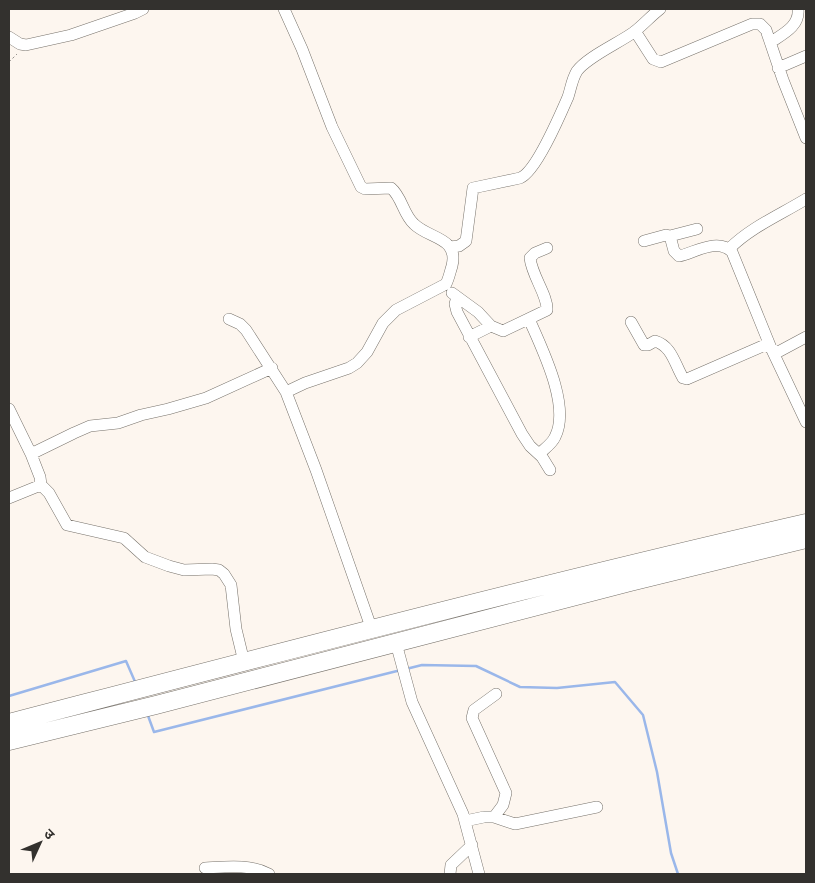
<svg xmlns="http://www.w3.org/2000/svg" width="815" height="883" font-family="Karla,'Noto Sans Devanagari',sans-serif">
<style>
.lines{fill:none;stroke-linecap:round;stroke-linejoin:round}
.stream{stroke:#9ab7ea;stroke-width:2.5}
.minor-casing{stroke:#77726b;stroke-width:12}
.highway-casing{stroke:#77726b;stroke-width:19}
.path{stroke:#938f8a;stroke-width:1;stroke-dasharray:2.5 2.5;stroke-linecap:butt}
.minor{stroke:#fff;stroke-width:11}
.highway{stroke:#fff;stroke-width:18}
</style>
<rect width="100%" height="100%" fill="#fdf6ef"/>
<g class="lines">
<!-- stream -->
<path class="stream" d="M406,669L422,665L476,666L520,687L557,688L615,682L643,715L657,772L671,853L678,874
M9,696L126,661L136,684
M147,713L154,732L401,670"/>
<!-- minor casing -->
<g class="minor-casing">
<path id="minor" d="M284,9L302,49L332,127L361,187L365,189L391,188C402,197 403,214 414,224C429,239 459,237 452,266C450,272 449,278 446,284L396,310L383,323L367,352L357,363L349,368L305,383L286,392
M635,31L653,59L661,62L752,24H760L766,30L783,80L806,138
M9,37L20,44L26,45L71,35L135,13L143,9
M771,42C783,34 800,26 798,9
M778,68L806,56
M670,236L697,229
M644,241L666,235L670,236L674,251L679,256C694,253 718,237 732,252L771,348L806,422
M450,247L459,246L466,241L473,188L520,178C536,172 561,113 568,97C571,88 572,79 577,71C587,57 619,43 634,32C643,25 651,16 660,9
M729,249C751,227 780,215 806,199
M452,293L478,312L491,326
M457,297L455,304L457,312L522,434L530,446L542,457L550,470
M229,319L240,324L246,330L286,392L316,470L372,630
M529,319C542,349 571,406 555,437C552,444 544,449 539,454
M631,322L644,345H648L655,341C672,346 675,365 683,378L687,379L765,345L778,352L806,337
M469,337L491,326L503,331L547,310C548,296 532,276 530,258L535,253L547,248
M9,409L31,454L74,433L90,426L118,423L141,415L168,409L206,398L272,368
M41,485L49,493L67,525L124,538L145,557L169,566L184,570L212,569L219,570L224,574L231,585L236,629L244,662
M9,498L41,485L40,477L31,454
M396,643L412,702L463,814L479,874
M494,817L503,805L506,793L472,718L474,710L496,694
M465,821L484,817H494L515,824L597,807
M205,868C226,867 250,864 269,874
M450,874L451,865L472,845"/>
</g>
<!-- highway casing -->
<g class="highway-casing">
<path id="highway" d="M9,723C274,654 539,584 806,523
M9,741L156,705L630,582L806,539"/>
</g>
<!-- path -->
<path class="path" d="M9,62L17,54"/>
<!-- minor -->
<use href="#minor" class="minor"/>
<!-- highway -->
<use href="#highway" class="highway"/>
</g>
<!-- border -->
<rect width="815" height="883" fill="none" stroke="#33312e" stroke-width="20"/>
<!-- north arrow -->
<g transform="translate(40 843) rotate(46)" stroke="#fdf6ef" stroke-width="4" paint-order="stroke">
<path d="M0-4L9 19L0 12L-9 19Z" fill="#33312e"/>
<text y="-8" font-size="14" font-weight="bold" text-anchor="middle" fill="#33312e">उ</text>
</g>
</svg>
